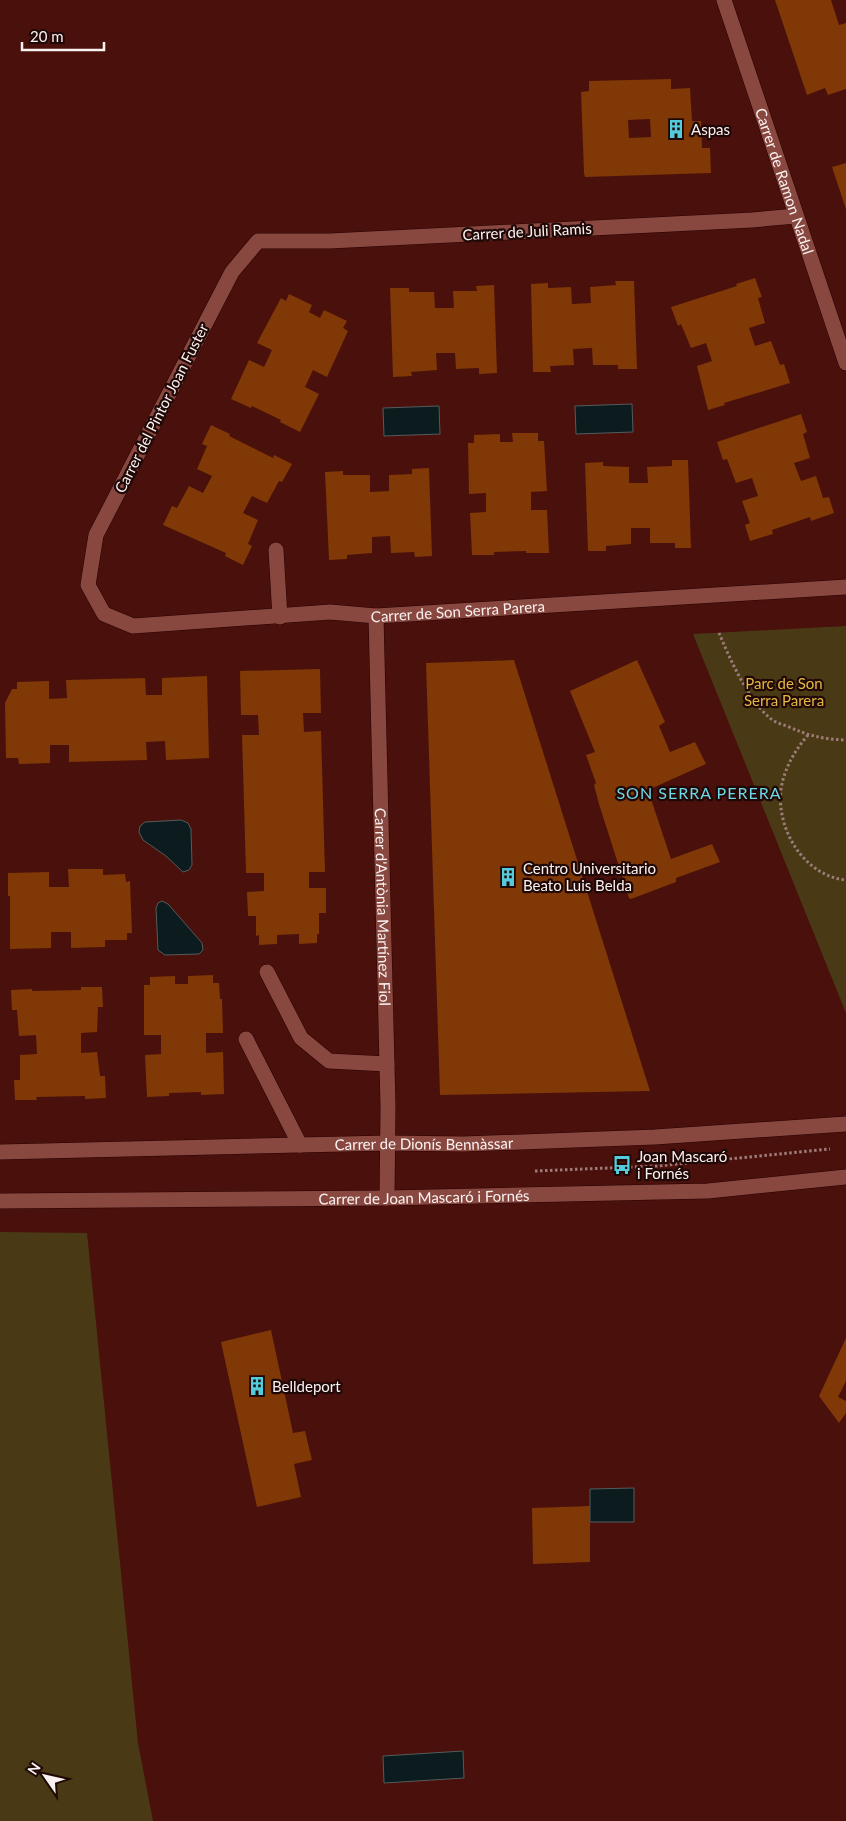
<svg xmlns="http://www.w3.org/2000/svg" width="846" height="1821" font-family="Lato,sans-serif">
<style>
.green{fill:#493a15}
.water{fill:#0c1c1e;stroke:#535c5d}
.building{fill:#7f3806;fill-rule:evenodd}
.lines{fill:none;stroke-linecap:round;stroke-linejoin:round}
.lane-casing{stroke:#280001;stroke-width:16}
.street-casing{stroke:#280001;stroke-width:16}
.secondary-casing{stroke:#280001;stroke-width:16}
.path{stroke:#9d7b78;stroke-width:3;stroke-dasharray:2.5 2.5;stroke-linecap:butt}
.lane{stroke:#884840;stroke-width:15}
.street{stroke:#884840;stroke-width:15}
.secondary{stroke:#884840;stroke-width:15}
.labels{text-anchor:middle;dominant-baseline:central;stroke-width:4.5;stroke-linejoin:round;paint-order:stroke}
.poi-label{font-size:15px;fill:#faf2f1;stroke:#200806;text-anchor:start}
.street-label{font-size:15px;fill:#faf2f1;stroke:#200806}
.park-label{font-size:15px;fill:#e5b940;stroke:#200806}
.neighbourhood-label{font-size:16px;letter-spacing:1px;fill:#6ed8e7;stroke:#200806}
</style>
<rect width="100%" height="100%" fill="#4a100c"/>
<!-- green -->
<path class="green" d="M846,626V1013L693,634Z
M0,1232L87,1233L138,1743L153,1821H0Z"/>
<!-- water -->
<path class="water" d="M632,404L633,432L576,434L575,406Z
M439,406L440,434L384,436L383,408Z
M181,820L188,823L191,829L192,865L189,870L183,872L166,856L143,840L139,832L140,826L145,822Z
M162,901L168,904L202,943L203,950L199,954L165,955L158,950L156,908L158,903Z
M634,1488V1522H590V1489Z
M463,1751L464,1778L384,1783L383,1756Z"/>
<!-- building -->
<path class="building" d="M775,0H831L839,25L846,23V89L828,95L825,88L807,95Z
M671,79V89L690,88L692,121H701L702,148H710L711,173L585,177L584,173L581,92L589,91V81ZM650,119L651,137L629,138L628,120Z
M846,163V209L832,167Z
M755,278L762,297L758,298L765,323L749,328L755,346L771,341L780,365L784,364L790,383L724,403L725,405L708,410L697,366L712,361L706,343L691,348L681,324L678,326L671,307L737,286L736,284Z
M615,281H634L637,369H618V365H593L592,348L573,349L574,365L550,366L551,372H533L531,284L548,283V288L571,287L572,304L591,303L590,287L616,285Z
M494,285L497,373L479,374V368L456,369L455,353H436L437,370L411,372L412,376L393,377L390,288H409V292H434L435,308H454L453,291H477L476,286Z
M289,294L312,305L309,312L320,318L324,310L347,321L343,328L348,331L327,377L313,370L305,387L319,394L300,432L280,422L281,420L252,406L251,408L231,399L249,360L264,367L272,350L257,343L281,298L286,301Z
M801,414L807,432L803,434L810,458L794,463L801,481L816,476L823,498L829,497L834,513L811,521L810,517L772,530L773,534L750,541L745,525L750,523L742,501L758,496L752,478L736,483L727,459L723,460L717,442Z
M211,425L230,434L229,436L273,458L274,455L292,464L282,482L279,481L267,503L252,496L243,513L258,520L248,544L252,546L243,565L225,556L226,553L163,525L172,506L177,508L189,486L203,493L212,476L197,469L207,446L202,444Z
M512,433H538V441H544L547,491L531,492V510H547L549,553H526V551L494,552V555H472L470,513L486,512V493L469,494L468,443H474V435L500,434V442H513Z
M672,460H688L691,548H675V543H650V528H631V544L606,546V551H588L585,463L603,462V466L629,467V483H648L647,467L672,466Z
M429,468L432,556L415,557L414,552L391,553L390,536L372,537V553L347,555V559L329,560L325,472L343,471V475H370V492L389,491V475L412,474V469Z
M514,660L650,1091L440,1095L426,663Z
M637,660L665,722L659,726L670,752L695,742L706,764L648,790L671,859L712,844L720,862L676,878V882L631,899L629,898L599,804L594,785L596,783L586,755L595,752L570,691Z
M320,669L321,713H303L304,732L321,731L325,872H309V888H326V913H319V934H317V943L299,944V934L277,935V944L259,945V935L256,936V916H248L247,892L264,891V873H246L242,735H259L258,715H241L240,671Z
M207,676L209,758L166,760L165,741L146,742L147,760L69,762V745H50V763L19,764L18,758H6L5,703L12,689H17V682L49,681V699L67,698L66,680L145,678L146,695H162V678Z
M68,869H103V875L125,874L126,882L130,881L132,933H127V940H105V947L71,948V932H51V948L10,949V896H8V873L49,872V887H69Z
M213,975V983H219L220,999H222L223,1033H206V1053L223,1052L224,1094L201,1095V1092L169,1093V1096L147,1097L145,1055L161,1054V1035H144V985H150V977L175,976V984H188V976Z
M81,987H102L103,1007H98L97,1032L81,1033V1053L97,1052L100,1076H105L106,1098L85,1099V1096L36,1097L37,1100H15L14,1080H20V1055L37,1054L36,1035L19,1036L17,1010H12L11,990L32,989V991L81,990Z
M271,1330L293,1433L305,1431L312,1460L294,1464L301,1497L257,1507L221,1342Z
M846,1338V1381L838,1397L846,1401V1413L839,1423L819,1396Z
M590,1506V1562L533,1564L532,1508Z"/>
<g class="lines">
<!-- lane casing -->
<g class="lane-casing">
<path id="lane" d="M276,550L280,617
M267,972L301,1038L329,1061L387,1064
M246,1039L300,1145"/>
</g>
<!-- street casing -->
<g class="street-casing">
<g id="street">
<path id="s1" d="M724,0L846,363"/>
<path id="s2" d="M796,216L752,220L330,241H258L232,272L96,535L88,585L104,614L133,626L330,612L376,616L846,587"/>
<path id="s3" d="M376,616L388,1107L387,1198"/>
<path id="s4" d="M0,1152L388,1143L464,1144L655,1137L846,1124"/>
</g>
</g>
<!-- secondary casing -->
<g class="secondary-casing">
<g id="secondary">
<path id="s5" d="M0,1201L387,1198L708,1191L846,1177"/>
</g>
</g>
<!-- path -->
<path class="path" d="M719,633C730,659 748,700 770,718C774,722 781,724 787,726C809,736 822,739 846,740
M808,735C795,750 784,769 781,789C776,829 804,876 846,880
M535,1171L657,1166L830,1149"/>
<!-- lane -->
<use href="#lane" class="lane"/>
<!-- street -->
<use href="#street" class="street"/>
<!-- secondary -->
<use href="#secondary" class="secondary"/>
</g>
<!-- icons -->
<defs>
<g id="building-bare" transform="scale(1.5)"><path d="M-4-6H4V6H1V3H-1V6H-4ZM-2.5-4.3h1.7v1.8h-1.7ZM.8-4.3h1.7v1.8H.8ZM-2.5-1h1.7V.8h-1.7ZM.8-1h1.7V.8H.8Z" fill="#53cbdb" stroke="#200806" stroke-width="2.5" paint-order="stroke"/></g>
<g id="bus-bare" transform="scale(1.5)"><path d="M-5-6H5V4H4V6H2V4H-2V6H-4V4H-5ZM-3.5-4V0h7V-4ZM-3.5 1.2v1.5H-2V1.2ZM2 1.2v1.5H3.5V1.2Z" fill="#53cbdb" stroke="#200806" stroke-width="2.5" paint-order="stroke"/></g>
</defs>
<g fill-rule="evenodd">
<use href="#building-bare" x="676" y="129"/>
<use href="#building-bare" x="508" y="877"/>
<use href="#bus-bare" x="622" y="1165"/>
<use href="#building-bare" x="257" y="1386"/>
</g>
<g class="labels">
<!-- poi labels -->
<g class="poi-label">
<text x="691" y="129">Aspas</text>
<text x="523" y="868">Centro Universitario<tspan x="523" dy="17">Beato Luis Belda</tspan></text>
<text x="637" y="1156">Joan Mascaró<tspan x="637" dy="17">i Fornés</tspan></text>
<text x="272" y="1386">Belldeport</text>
</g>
<!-- street labels -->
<g class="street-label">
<text stroke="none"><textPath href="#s1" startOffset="191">Carrer de Ramon Nadal</textPath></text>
<text transform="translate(527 231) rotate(-3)">Carrer de Juli Ramis</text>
<text transform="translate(161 408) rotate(-63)">Carrer del Pintor Joan Fuster</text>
<text stroke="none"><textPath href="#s2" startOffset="1316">Carrer de Son Serra Parera</textPath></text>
<text stroke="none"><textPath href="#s3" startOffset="291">Carrer d'Antònia Martínez Fiol</textPath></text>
<text stroke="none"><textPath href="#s4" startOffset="424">Carrer de Dionís Bennàssar</textPath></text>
<text stroke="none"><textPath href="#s5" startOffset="424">Carrer de Joan Mascaró i Fornés</textPath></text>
</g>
<!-- park labels -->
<g class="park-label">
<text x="784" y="683">Parc de Son<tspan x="784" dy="17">Serra Parera</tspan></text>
</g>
<!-- neighbourhood labels -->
<g class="neighbourhood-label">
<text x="699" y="792">SON SERRA PERERA</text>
</g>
</g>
<!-- north arrow -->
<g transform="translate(45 1776) rotate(304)" stroke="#200806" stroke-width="4" paint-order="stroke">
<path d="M0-4L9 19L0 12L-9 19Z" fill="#faf2f1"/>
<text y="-8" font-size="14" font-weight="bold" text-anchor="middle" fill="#faf2f1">N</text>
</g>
<!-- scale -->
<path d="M22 42v8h82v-8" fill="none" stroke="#faf2f1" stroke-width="2.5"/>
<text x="30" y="42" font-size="15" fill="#faf2f1" stroke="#200806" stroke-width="4" paint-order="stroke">20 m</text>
</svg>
